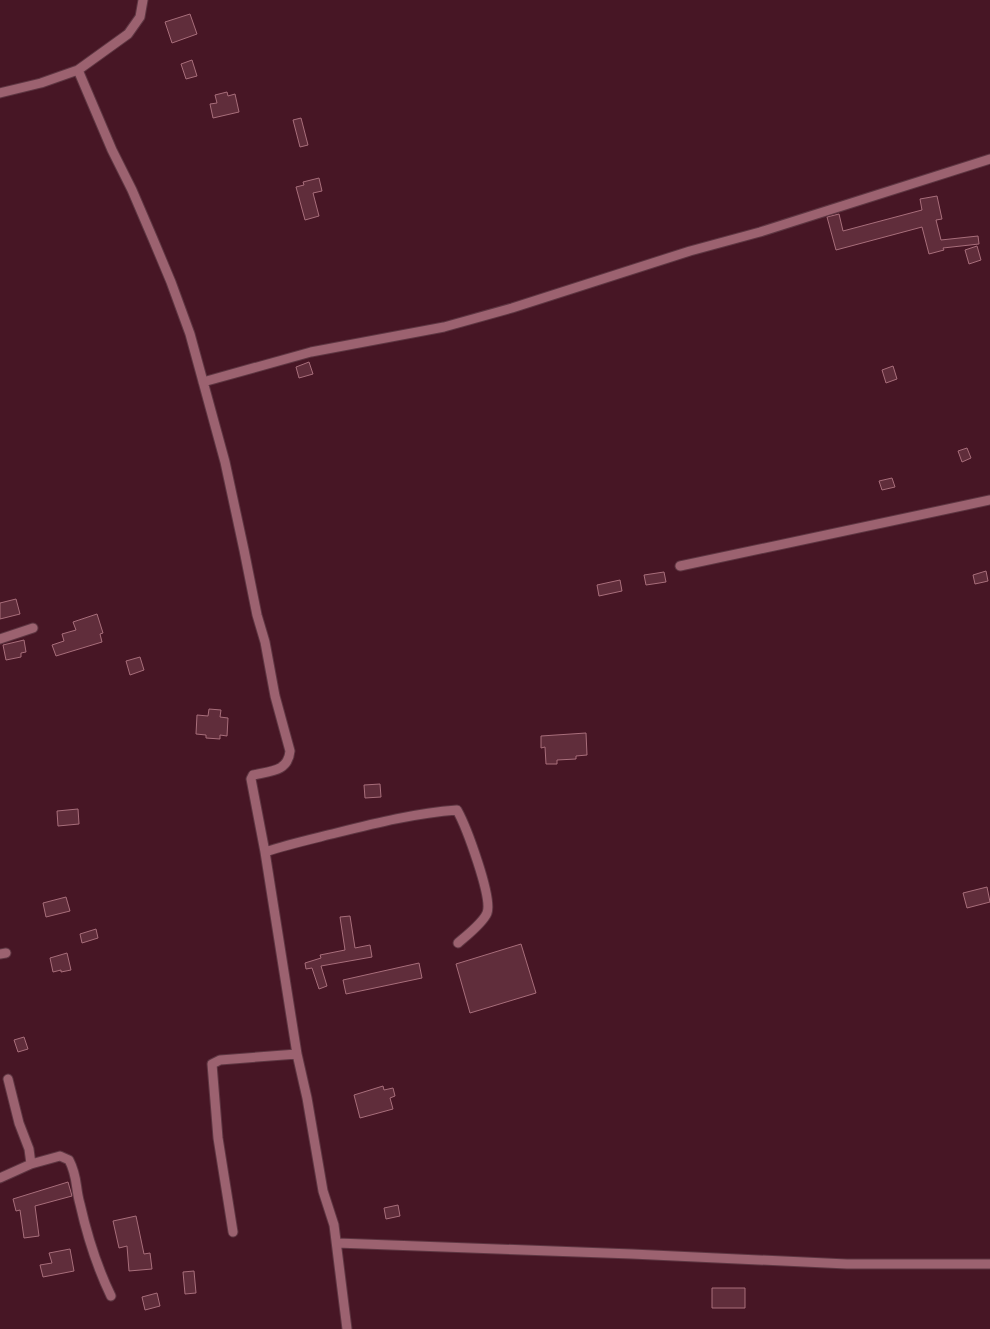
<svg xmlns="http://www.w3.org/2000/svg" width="990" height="1329" font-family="'Asap Condensed',sans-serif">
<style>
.building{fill:#602d3b;stroke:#a86e7b}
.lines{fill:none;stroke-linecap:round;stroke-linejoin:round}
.street-casing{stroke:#5e3642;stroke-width:11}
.street{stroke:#9c6270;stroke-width:9}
</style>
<rect width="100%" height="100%" fill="#471625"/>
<!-- building -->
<path class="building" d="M190,14L197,34L172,43L165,22Z
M192,60L197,76L186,79L181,64Z
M227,92L228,96L235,94L239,112L213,118L210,104L217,103L215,95Z
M301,118L308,145L300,147L293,120Z
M319,178L322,191L313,193L319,216L305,220L296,187L304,185L303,182Z
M937,196L942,219L936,220L941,240L978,236L979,244L943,248L944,250L929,254L922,227L836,250L827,217L839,214L843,231L922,210L920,199Z
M977,246L981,260L969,264L965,250Z
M309,362L313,374L299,378L296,367Z
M893,366L897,379L886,383L882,370Z
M967,448L971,458L962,462L958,451Z
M892,478L895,487L882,490L879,481Z
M986,571L988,581L975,584L973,575Z
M664,572L666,582L646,585L644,575Z
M620,580L622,591L599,596L597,585Z
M16,599L20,614L0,619V603Z
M97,614L103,633L100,634L102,642L56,656L52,645L64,641L62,634L76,630L73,622Z
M24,640L26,652L21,653V657L6,660L3,645Z
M140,657L144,670L130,675L126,661Z
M209,709L221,710L220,717L228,718L227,736L220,735V739L206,738V735L196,734L197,715L208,716Z
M586,733L587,755L576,756V759L557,760V764H546L545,747L541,748V736Z
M380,784L381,797L365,798L364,785Z
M78,809L79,824L58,826L57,811Z
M987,887L990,902L967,908L963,893Z
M66,897L70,911L46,917L43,903Z
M350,916L355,948L370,945L372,957L321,966L327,986L319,989L312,968L306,969L305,963L321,958L320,955L345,950L340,917Z
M96,929L98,938L82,943L80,934Z
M521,944L536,993L470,1013L456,964Z
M67,953L71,970L61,972V970L53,972L50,958Z
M419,963L422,978L346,994L343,980Z
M24,1037L28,1049L18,1052L14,1040Z
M383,1086L384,1090L393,1088L395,1096L390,1098L393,1109L360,1118L354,1095Z
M68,1182L72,1196L35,1206L39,1236L24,1238L20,1210L16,1211L13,1199Z
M398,1205L400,1216L386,1219L384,1208Z
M136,1216L144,1254L150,1253L152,1269L129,1271L127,1246L119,1248L113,1221Z
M70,1249L74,1271L43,1277L40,1265L52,1263L49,1253Z
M194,1271L196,1293L185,1294L183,1272Z
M712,1288H745V1308H712Z
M157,1293L160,1306L145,1310L142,1297Z"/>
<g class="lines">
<!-- street casing -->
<g class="street-casing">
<path id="street" d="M78,70L112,150L132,190L153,239L171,282L190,334L225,462L244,550L257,615L265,642L275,696L290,751C288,772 270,771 253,775L251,779L265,852L297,1054L307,1098L323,1191L334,1225L347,1329
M0,93L41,83L78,70L128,34L140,17L143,0
M203,382L311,352L444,327L512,308L690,251L760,232L990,159
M680,566L990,500
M0,639L33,628
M265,852C289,844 312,839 336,833C376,823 416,813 457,810C466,826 493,898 487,913C483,923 466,936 458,943
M0,954L6,953
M8,1079L19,1123L29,1149L31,1164
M0,1178L31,1164L60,1156L69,1160C78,1177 75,1187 80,1204C87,1235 97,1267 111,1296
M233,1232L218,1138L212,1064L220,1060L297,1054
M337,1243L632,1254L847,1264H990"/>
</g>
<!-- street -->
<use href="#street" class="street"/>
</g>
</svg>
